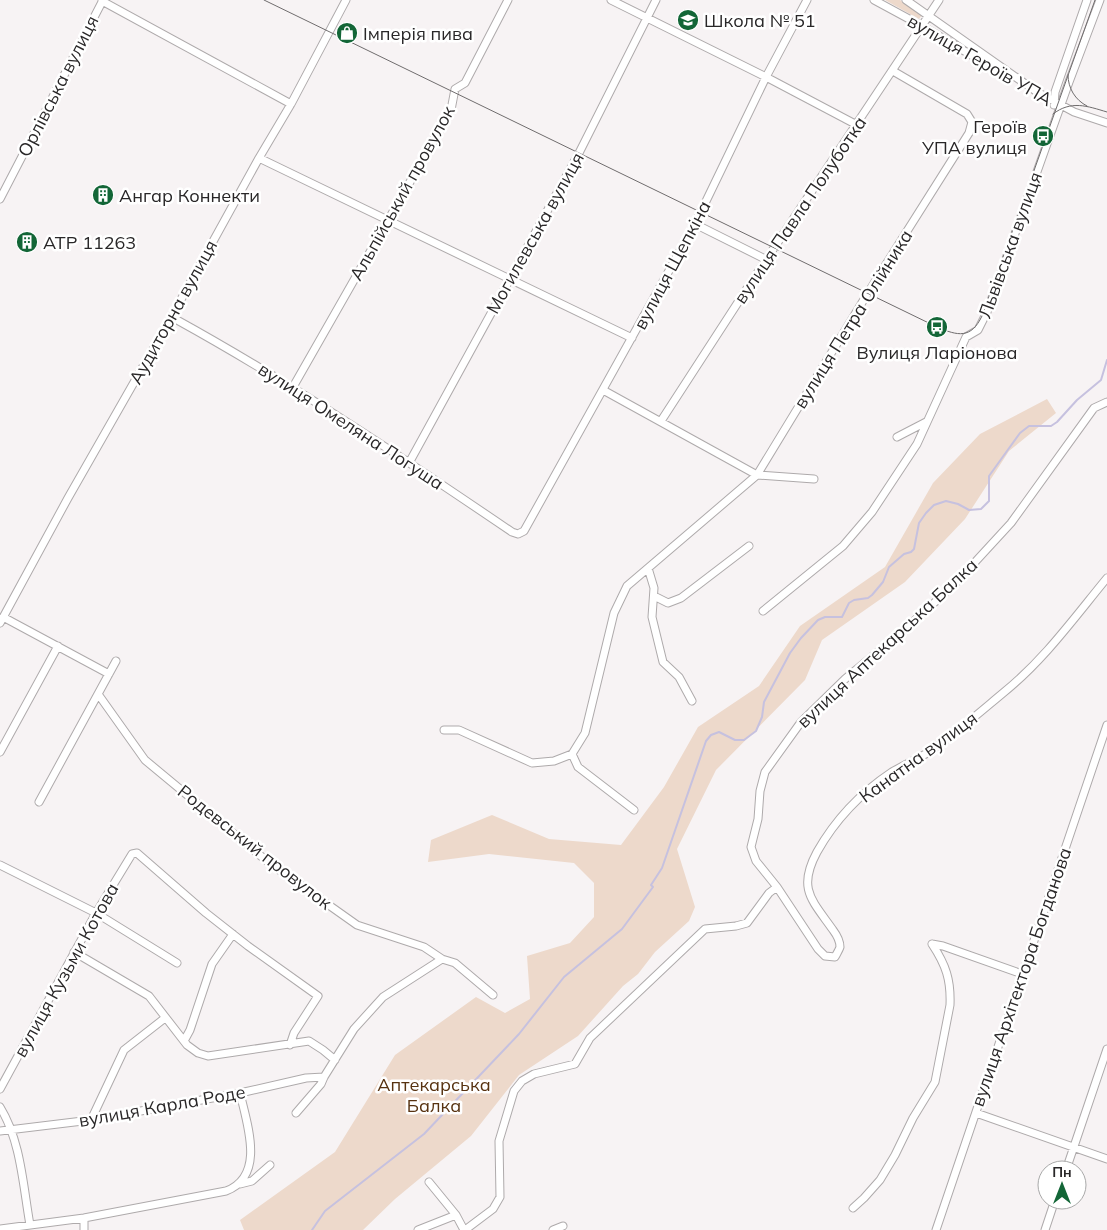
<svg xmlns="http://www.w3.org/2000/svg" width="1107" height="1230" font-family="Mulish,sans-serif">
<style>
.green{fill:#edd9cb}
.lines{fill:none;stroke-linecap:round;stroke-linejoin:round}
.stream{stroke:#c6c1df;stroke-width:2}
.minor-casing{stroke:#aeaaab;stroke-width:9}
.minor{stroke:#fff;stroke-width:7}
.tram{stroke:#6f6c6d;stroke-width:1}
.labels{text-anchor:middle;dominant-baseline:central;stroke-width:5;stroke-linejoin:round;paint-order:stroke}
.poi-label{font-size:18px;fill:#292728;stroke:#fff;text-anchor:start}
.street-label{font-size:18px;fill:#292728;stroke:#fff}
.park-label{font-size:18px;fill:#573210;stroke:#fff}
</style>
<rect width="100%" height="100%" fill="#f7f3f4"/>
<!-- green -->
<path class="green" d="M885,0H900L922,15L919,19Z
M1047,399L1056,413L1009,451L965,519L905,582L822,640L805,680L716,770L677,849L695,907L689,921L655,952L638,974L623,986L578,1036L519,1075L471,1136L395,1199L363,1230H244L240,1220L335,1152L395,1055L476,997L505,1013L530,999L527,956L570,943L594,917V883L574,863L489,854L428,862L431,840L492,815L549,839L621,845L664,787L698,727L759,686L800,626L885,567L933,483L980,434Z"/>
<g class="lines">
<!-- stream -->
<path class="stream" d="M312,1230L325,1211L424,1134L519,1034L564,977L622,929L653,887L651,885L662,868L706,741L711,735L719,732L735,740H744L756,731L762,717L764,702L790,653L801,638L818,620L825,617H842L849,603L854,600L868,598L872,595L883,582L889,567L904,554L911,552L914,549L919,523L926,513L934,505L946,501L958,504L969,510L981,509L989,501V476L1020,433L1029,426H1051L1057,422L1077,400L1101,380L1107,360"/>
<!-- minor casing -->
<g class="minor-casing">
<path id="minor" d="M611,0L766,77L857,125
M874,0L922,26L1000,72
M906,0L1037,92L1074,112L1107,123
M102,1L291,104
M1054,105L1055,92L1087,0
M259,158L632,338
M0,199L103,0
M695,224L767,260
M173,314L177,320C293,384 403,458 512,532L518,534L524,531L695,224L766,77L807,0
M293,387L451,110L455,89L465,83L508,0
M603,390L757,475L814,479
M661,421L746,290L939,0
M897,437L926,422
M409,463L579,153L656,0
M648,568L654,588L652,617L663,662L679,677L692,701
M654,596L668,603L681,598L749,546
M763,611L843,546L872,512L917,444L966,337L978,330L987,312L1069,82L1100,0
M3,617L109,674
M0,623L68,498L173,314L259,158L291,104L346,0
M98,694L145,760L268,862L357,925L424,947L442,959L455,963L493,995
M444,730H459L532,763L554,761L572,754L585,733L614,613L627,586L757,475L866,296L969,133L972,122L967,114L893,71
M0,752L58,646
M572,754L578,767L634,810
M39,802L116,661
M0,865L96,913L177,963
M777,887L818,949L825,956L835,957C836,955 839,950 840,947C840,941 836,934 833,930C812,900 797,889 817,852C835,820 862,792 892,772C904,765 917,759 929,752C955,734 979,713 1003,693C1044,660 1074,618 1107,578
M932,944L943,946L1022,974
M74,952L149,996L187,1045L198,1053L208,1056L309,1041L323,1050L335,1060
M184,1041L190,1030L212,964L233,934
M0,1089L96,913L132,854L137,853L206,913L248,946L318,996L294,1033L290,1045
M0,1107C21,1141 23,1186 30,1225
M296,1113L321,1084L324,1077L354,1029L383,997L442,959
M976,1113L1107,1159
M91,1120L124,1050L165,1018
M0,1131L91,1120L240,1093L306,1078L324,1077
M1066,1170L1107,1049
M429,1182L456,1215L464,1230
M240,1184L252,1181L270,1165
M853,1208L864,1198L880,1180L895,1155L913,1118L935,1082L950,1005C951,980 946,965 932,944
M0,1229L84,1218L226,1191C266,1176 247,1124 240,1093
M84,1230V1218
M418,1230L456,1215
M465,1230L493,1209L500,1197L499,1141L514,1091L522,1081L534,1074L575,1064L590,1038L705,929L736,926L747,923L769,893L777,887L756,861L751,847L758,819L760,791L765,772L801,722L845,679L897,636L953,586L1011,523L1094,408L1107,402
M553,1230L563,1226
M936,1230L1107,725
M1045,1230L1055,1200"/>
</g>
<!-- minor -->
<use href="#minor" class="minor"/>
<!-- tram -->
<path class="tram" d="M264,0L937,327C958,336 971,339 982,316L1095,0
M1068,75C1068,88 1075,100 1087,106
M1053,114C1071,100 1087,106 1107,112"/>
</g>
<!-- icons -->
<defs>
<g id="school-disc" transform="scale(1.125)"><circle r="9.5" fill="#136637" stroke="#fff"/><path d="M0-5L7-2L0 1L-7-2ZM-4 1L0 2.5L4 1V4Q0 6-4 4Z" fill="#fff"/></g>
<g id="shop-disc" transform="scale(1.125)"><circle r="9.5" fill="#136637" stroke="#fff"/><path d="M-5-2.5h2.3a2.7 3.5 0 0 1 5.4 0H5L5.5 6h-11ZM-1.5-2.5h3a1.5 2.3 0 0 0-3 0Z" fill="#fff"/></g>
<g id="bus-disc" transform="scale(1.125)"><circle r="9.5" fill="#136637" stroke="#fff"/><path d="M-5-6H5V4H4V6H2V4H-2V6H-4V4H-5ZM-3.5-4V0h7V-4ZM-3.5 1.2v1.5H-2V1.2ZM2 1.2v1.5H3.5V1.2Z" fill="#fff"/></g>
<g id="building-disc" transform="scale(1.125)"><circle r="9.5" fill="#136637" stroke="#fff"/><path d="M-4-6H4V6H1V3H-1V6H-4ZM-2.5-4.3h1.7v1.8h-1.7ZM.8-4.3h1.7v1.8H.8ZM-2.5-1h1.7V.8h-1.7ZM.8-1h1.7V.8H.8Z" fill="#fff"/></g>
</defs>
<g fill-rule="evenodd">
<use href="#school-disc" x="688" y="20"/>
<use href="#shop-disc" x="347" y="33"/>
<use href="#bus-disc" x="1043" y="136"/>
<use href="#building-disc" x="103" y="195"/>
<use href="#building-disc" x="27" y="242"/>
<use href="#bus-disc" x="937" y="327"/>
</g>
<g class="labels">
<!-- poi labels -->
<g class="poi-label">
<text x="704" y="20">Школа № 51</text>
<text x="363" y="33">Імперія пива</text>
<text x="1027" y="126" text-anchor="end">Героїв<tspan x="1027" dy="21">УПА вулиця</tspan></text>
<text x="119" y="195">Ангар Коннекти</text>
<text x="43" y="242">ATP 11263</text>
<text x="937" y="352" text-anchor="middle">Вулиця Ларіонова</text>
</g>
<!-- street labels -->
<g class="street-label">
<text transform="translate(980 60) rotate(30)">вулиця Героїв УПА</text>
<text transform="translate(58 86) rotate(-63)">Орлівська вулиця</text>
<text transform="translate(402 193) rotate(-61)">Альпійський провулок</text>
<text transform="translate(800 210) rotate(-56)">вулиця Павла Полуботка</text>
<text transform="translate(535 233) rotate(-61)">Могилевська вулиця</text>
<text transform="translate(1010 245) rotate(-70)">Львівська вулиця</text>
<text transform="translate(672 265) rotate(-62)">вулиця Щепкіна</text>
<text transform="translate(173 312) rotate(-61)">Аудиторна вулиця</text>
<text transform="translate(853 319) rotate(-58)">вулиця Петра Олійника</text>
<text transform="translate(351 426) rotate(33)">вулиця Омеляна Логуша</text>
<text transform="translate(887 643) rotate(-43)">вулиця Аптекарська Балка</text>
<text transform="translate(918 757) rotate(-36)">Канатна вулиця</text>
<text transform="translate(255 847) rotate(38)">Родевський провулок</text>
<text transform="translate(66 970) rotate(-61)">вулиця Кузьми Котова</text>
<text transform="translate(1021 977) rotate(-71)">вулиця Архітектора Богданова</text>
<text transform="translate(162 1106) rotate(-10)">вулиця Карла Роде</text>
</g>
<!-- park labels -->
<g class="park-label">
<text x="434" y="1084">Аптекарська<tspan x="434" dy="21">Балка</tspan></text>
</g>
</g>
<!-- north arrow -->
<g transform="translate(1062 1185)"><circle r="24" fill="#ffffff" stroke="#a9a9a9"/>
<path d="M0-4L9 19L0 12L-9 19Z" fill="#136637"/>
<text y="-8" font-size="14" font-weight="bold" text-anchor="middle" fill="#292728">Пн</text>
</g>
</svg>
